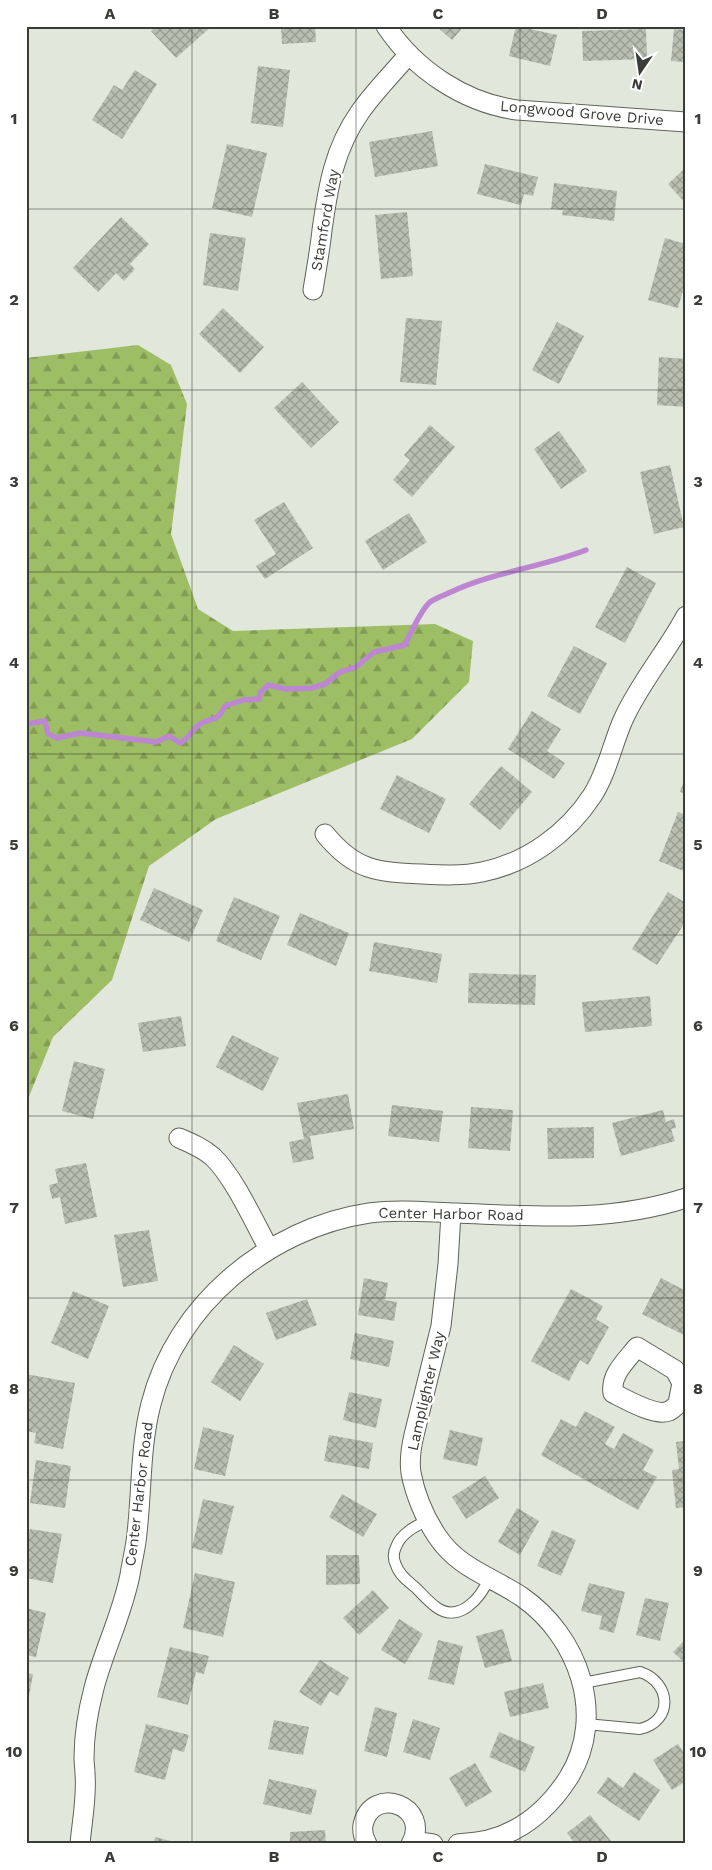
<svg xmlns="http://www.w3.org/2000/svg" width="712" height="1870" font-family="'Work Sans',sans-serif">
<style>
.forest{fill:url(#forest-firs)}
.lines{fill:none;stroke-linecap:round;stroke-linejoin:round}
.stream{stroke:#bc86d2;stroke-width:5.5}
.building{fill:url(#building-cross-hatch)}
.lane-casing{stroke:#5f6459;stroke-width:12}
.street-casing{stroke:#5f6459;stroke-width:21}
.lane{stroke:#fff;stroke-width:10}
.street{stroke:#fff;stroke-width:19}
.grid{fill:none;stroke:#3a3c37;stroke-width:1;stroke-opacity:0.55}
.labels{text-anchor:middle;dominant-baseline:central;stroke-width:5;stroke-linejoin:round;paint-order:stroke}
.street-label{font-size:15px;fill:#3a3c37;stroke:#fff}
.neatline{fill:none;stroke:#3a3c37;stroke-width:2}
.grid-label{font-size:16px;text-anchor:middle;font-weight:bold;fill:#3a3c37}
</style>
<defs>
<pattern id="forest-firs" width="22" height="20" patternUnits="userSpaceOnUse" patternTransform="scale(1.25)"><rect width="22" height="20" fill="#9ebe65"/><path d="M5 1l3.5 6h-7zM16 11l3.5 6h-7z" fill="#829c54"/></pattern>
<pattern id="building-cross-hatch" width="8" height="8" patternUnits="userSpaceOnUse" patternTransform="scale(1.25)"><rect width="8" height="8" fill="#b9beb1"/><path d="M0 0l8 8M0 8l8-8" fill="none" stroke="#979c91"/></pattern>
</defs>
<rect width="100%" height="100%" fill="#e2e7db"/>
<!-- forest -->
<path class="forest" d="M138,345L171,365L187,404L171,534L198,609L233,631L435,624L473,641L469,682L412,739L216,819L149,866L112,980L53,1037L26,1104V358Z"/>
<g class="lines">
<!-- stream -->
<path class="stream" d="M26,724L45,721L48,734L57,738L81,733L156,742L169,736L180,743C189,739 192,729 200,724C213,716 216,724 225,706L243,700L259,699L260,693L268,685L286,689L312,688L325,684L340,672L356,667L374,652L405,645C410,634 421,610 430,602C435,598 445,595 451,592C494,572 542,567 586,550"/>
</g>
<!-- building -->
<path class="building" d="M156,26H212L176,58L151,31Z
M281,26H315L316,42L282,44Z
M436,26H464L452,40Z
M516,26L557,35L550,66L509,56Z
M646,29L647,59L583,61L582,31Z
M674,29L686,30V62L671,61Z
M258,66L290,70L283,127L251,123Z
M135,70L157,84L122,139L92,120L114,85L122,90Z
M432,131L438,166L375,177L369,142Z
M227,144L267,153L252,217L212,208Z
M485,164L538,177L533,196L524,194L521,205L477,194Z
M686,167V204L668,184Z
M554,183L617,191L614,221L562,215L563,210L551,209Z
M407,212L413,276L381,279L375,215Z
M121,217L149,244L130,264L135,269L124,281L116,273L98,292L73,268Z
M210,233L246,238L238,291L203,285Z
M665,238L686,244V280L678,308L648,300Z
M223,308L264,347L240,373L199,334Z
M406,318L442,321L436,385L400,382Z
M557,322L584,336L559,384L532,370Z
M659,357L686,359V407L657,405Z
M302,382L339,422L311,448L274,408Z
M430,425L455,447L412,497L393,480L410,460L404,455Z
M559,431L587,471L561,489L534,449Z
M670,465L684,527L654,534L640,472Z
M284,502L313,548L265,579L256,566L276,554L254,520Z
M409,513L427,542L383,570L365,541Z
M627,567L656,583L625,643L595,627Z
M574,646L607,663L580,714L547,696Z
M532,711L561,729L547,751L565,763L554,779L508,749Z
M501,766L532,792L500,830L469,804Z
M686,774V794L680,792Z
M397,775L446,799L429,833L380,809Z
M678,812L686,815V872L659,861Z
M154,888L203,910L189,942L140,920Z
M668,892L686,903V921L657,965L632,949Z
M234,897L280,916L261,960L216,941Z
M300,913L349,933L336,966L287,945Z
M374,942L442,954L437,983L369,971Z
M469,973L536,975L535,1005L468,1003Z
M650,996L652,1026L585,1032L582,1002Z
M181,1016L186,1046L143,1052L138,1023Z
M232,1035L279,1058L263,1091L216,1067Z
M74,1061L105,1069L93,1119L62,1111Z
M348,1094L354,1129L310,1136L314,1159L293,1163L289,1142L304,1139L297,1103Z
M392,1105L443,1111L439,1142L388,1136Z
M471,1107L513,1110L510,1151L468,1148Z
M663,1110L666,1122L674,1119L676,1128L671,1129L675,1141L621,1156L612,1123Z
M594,1127V1158L548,1159L547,1128Z
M86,1163L97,1217L65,1224L60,1197L52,1199L49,1185L58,1183L55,1169Z
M149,1230L158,1281L123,1287L114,1235Z
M364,1278L388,1283L385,1300L397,1302L394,1321L358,1315Z
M661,1278L686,1291V1336L642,1314Z
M571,1289L603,1306L596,1319L609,1327L588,1365L580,1360L569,1381L531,1361Z
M73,1291L109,1306L88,1359L51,1343Z
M307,1299L317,1325L276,1340L266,1313Z
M355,1333L394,1341L389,1367L350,1359Z
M234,1345L264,1364L240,1401L211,1382Z
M26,1374L75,1383L63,1449L34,1443L36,1433L26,1431Z
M349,1392L382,1399L376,1428L343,1420Z
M585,1411L615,1427L605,1444L614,1449L623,1433L654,1450L643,1470L657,1477L638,1510L541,1455L561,1419L576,1427Z
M203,1427L234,1435L225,1476L194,1469Z
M450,1430L483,1438L477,1466L443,1459Z
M329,1435L373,1443L369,1469L324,1461Z
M686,1441V1507L676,1508L672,1470L679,1469L676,1442Z
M36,1460L71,1466L65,1508L30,1503Z
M485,1476L499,1498L466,1519L452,1497Z
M342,1494L377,1514L363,1537L329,1517Z
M203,1499L234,1506L222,1555L192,1548Z
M517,1508L539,1521L520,1555L498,1542Z
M30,1529L62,1534L53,1583L26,1578V1548Z
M552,1530L576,1540L561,1576L537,1566Z
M326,1555H359L360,1584L326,1585Z
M195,1573L235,1582L223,1637L183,1628Z
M589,1583L625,1592L614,1633L599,1629L602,1616L581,1611Z
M373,1590L389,1608L359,1635L343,1618Z
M645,1598L669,1603L660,1641L636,1635Z
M26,1608L46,1613L36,1657L26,1655Z
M399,1619L423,1634L405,1664L381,1650Z
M503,1629L512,1661L485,1668L476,1636Z
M686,1639V1664L673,1652Z
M438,1640L463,1646L454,1685L428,1679Z
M170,1647L209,1656L204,1674L196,1672L188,1705L157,1697Z
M320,1660L349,1678L338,1696L330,1691L321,1706L299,1692Z
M26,1673L33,1674L27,1708H26Z
M543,1683L549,1708L510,1717L504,1692Z
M375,1707L397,1713L387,1757L364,1751Z
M413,1719L440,1728L430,1760L403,1752Z
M274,1720L309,1727L303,1755L268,1749Z
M146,1724L189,1735L184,1752L173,1749L165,1780L134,1772Z
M499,1732L535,1747L525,1772L489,1757Z
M678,1744L686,1756V1781L672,1790L653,1760Z
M475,1763L492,1792L466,1807L449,1778Z
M634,1772L660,1790L639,1821L597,1793L608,1777L623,1788Z
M269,1779L317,1790L311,1815L263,1804Z
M590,1815L611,1841L607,1844H575L567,1833Z
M325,1830L326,1844H290V1832Z
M155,1837L178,1843V1844H154Z"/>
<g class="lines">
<!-- lane casing -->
<g class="lane-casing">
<path id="lane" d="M428,1520C416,1526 401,1533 396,1547C393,1553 393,1559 396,1565C399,1575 409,1582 416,1588C423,1595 429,1602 436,1607C459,1624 481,1598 489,1578
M583,1683L640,1672C671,1682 674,1721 640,1729L586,1724"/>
</g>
<!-- street casing -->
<g class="street-casing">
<path id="street" d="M386,26C415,70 465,103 517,110L686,122
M313,290C316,271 320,250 322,230C328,187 334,149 360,112C374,92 393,73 409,54
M325,834C355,871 377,872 422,874C442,875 463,876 482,872C527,863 567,834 592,796C607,773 612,745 623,720C640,682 667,652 686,616
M179,1138C191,1143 203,1148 213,1157C234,1177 254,1222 269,1249
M451,1213L448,1264L441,1326L414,1435C411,1448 409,1460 411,1473C415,1494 425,1518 437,1536C459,1569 491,1576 522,1597C578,1636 607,1715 569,1777C550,1807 523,1831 488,1840C478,1842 467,1843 458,1844
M678,1403L682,1383L675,1370L637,1347C626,1361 610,1375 613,1393C625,1399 656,1417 669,1411C677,1407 675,1403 686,1402
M413,1841L433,1844
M80,1844C82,1821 87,1797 85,1774C85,1768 84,1763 84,1758C84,1735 88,1711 94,1688C104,1650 122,1615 130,1575C132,1561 136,1547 137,1533C142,1490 140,1446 151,1404C176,1304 269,1228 369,1213C398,1209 427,1212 456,1213C536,1216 608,1223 686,1198
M367,1844C364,1839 362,1831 363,1825C372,1784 432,1806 411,1844"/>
</g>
<!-- lane -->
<use href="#lane" class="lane"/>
<!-- street -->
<use href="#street" class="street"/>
</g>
<!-- grid -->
<path class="grid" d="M192,26V1844M356,26V1844M520,26V1844M26,209H686M26,390H686M26,572H686M26,754H686M26,935H686M26,1116H686M26,1298H686M26,1480H686M26,1661H686"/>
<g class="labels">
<!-- street labels -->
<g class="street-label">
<text transform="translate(582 113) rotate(5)">Longwood Grove Drive</text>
<text transform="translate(325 220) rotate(-80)">Stamford Way</text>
<text transform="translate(451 1214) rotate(1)">Center Harbor Road</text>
<text transform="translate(426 1391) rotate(-77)">Lamplighter Way</text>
<text transform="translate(139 1494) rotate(-83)">Center Harbor Road</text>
</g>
</g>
<!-- border -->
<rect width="712" height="1870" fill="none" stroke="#ffffff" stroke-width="55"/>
<!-- north arrow -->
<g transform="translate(640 72) rotate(193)" stroke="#ffffff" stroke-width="4" paint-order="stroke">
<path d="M0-4L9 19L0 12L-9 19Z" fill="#3a3c37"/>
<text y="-8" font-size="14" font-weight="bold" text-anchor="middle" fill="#3a3c37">N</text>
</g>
<rect x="28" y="28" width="656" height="1814" class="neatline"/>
<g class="grid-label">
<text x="110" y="19">A</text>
<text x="274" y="19">B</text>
<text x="438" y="19">C</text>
<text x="602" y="19">D</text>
<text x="14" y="124">1</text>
<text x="698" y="124">1</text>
<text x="14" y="305">2</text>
<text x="698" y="305">2</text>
<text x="14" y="487">3</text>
<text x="698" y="487">3</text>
<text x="14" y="668">4</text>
<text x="698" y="668">4</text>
<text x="14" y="850">5</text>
<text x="698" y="850">5</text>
<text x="14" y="1031">6</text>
<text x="698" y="1031">6</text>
<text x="14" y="1213">7</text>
<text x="698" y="1213">7</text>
<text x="14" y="1394">8</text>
<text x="698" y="1394">8</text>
<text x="14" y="1576">9</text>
<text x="698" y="1576">9</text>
<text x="14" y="1757">10</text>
<text x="698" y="1757">10</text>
<text x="110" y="1862">A</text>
<text x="274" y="1862">B</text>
<text x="438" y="1862">C</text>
<text x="602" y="1862">D</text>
</g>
</svg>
